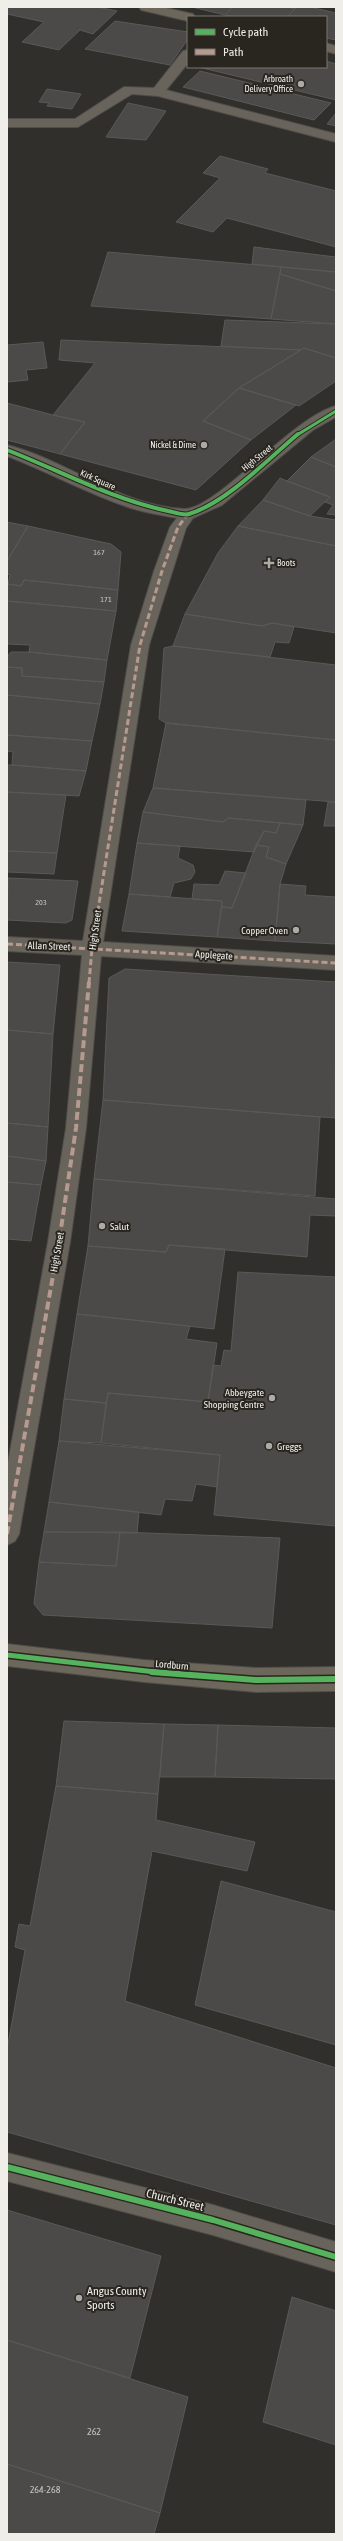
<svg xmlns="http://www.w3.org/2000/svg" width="343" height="2541" font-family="'Asap Condensed',sans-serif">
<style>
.building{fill:#4c4a48;stroke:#5b5957}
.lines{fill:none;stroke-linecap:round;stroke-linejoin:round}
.lane-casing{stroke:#4e4d4a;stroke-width:2}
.street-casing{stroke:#4e4d4a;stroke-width:2}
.secondary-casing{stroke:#4e4d4a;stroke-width:2}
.lane{fill:#69645b;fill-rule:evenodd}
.street{fill:#69645b;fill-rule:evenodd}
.secondary{fill:#6c665b;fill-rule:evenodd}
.quiet-far1{stroke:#b69a8f;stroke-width:3;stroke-dasharray:6 3;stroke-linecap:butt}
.quiet{stroke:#b69a8f;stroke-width:4;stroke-dasharray:8 4;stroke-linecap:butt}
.cycleway-far3-casing{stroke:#28261f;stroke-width:4.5}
.cycleway-far2-casing{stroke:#28261f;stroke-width:6}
.cycleway-far1-casing{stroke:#28261f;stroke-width:8}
.cycleway-casing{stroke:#28261f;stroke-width:9}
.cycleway-far3{stroke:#56b35d;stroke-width:3}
.cycleway-far2{stroke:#56b35d;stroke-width:4}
.cycleway-far1{stroke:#56b35d;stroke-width:5}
.cycleway{stroke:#56b35d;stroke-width:6}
.poi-dot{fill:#acaba6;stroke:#28261f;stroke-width:1.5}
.labels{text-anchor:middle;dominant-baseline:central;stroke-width:4;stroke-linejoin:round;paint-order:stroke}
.number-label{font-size:8px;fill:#c6c5c1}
.far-poi-label{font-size:9px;fill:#efeee9;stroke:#28261f;text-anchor:end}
.far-street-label{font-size:9px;fill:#efeee9;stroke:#28261f}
.street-label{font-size:10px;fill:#efeee9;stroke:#28261f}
.poi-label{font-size:10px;fill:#efeee9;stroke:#28261f;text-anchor:end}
.near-number-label{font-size:10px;fill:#c6c5c1}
.near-street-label{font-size:12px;fill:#efeee9;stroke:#28261f}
.near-poi-label{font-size:12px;fill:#efeee9;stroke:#28261f;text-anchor:start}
</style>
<rect width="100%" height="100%" fill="#302f2b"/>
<!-- building -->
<path class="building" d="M7,7H97L117,11L93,34L80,30L59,50L22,42L44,22L7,14Z
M192,7H233L225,15Z
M233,7H287L295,9L287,17H236L225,15Z
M297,7H310L336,13V40L326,38V17H287Z
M115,21L188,32V39L170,65L85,49Z
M326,61L336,64V100L198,67H326Z
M200,71L331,103L314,120L183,87Z
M47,89L81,94L72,109L47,106L49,103L39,102Z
M128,103L166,111L146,140L106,137Z
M336,113V126L327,124Z
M220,156L268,169L265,173L336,191V247L227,218L213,232L176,222L220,178L203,173Z
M254,247L336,257V272L252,264Z
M108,252L281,267L271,319L91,306Z
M281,267L336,272V291L280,274Z
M280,274L336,291V324L271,319Z
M225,320L336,324V358L304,348L301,350L221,346Z
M61,340L301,350L239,388L203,421L251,440L196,490L60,454L85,422L53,415L95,363L59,360Z
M43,342L47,368L26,370L28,380L7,382V345Z
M304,348L336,358V381L299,406L239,388Z
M239,388L296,405L251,440L203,421Z
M7,403L53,415L85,422L60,454L7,440Z
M336,439V467L311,457Z
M311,457L336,467V515L327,514L333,505L325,502L330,497L287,481Z
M280,478L287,481L330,497L310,516L263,500Z
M263,500L310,516L336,520V546L238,526Z
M7,522L28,526L7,561Z
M28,526L111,544L121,552L118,590L24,580L21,586L8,584L10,575L7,574V561Z
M238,526L336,546V633L272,623L262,626L185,614L218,553Z
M24,580L118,590L116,611L7,601L8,584L21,586Z
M7,601L116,611L107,660L29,652L30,645L7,644Z
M185,614L262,626L272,623L294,627L289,643L275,642L270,657L173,646Z
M173,646L336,665V740L166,723L159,719L164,648Z
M11,652H29L107,660L104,682L22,676V668L7,667V657Z
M7,667L22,668V676L104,682L100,704L7,695Z
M7,695L100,704L92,741L7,735Z
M166,723L336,740V802L153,788Z
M7,735L92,741L86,771L12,765L13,752L7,751Z
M7,765H12L86,771L79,796L7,792Z
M153,788L306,800L303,825L228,818L223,822L143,812Z
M7,792L66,795L57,853L7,851Z
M328,802H336V826H324Z
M143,812L223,822L228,818L280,823L276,833L264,831L254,852L137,843Z
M280,823L303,825L286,864L266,857L269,847L256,845L264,831L276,833Z
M137,843L180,846L178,858L193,865L195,872L191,879L174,883L170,897L129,894Z
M256,845L269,847L266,857L286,864L280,884L275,941L217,937L222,907L232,908Z
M7,851L57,853L54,874L7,872Z
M225,871L246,873L232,908L222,907V901L192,899L194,884L219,885Z
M8,878L78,881L72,920L66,923L7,920Z
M280,884L306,886L305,895L336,897V944L275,941Z
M129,894L222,901L217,937L122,931Z
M7,962L60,965L53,1034L7,1030Z
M125,969L336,982L335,1118L103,1100L109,978Z
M7,1030L53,1034L48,1127L7,1123Z
M103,1100L320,1117L315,1196L94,1179Z
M7,1123L48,1127L46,1161L7,1156Z
M7,1156L46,1161L41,1185L7,1182Z
M94,1179L336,1199V1216L310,1215L307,1257L169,1245L166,1252L88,1246Z
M7,1182L41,1185L31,1241L7,1239Z
M169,1245L225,1249L214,1329L77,1314L88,1246L166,1252Z
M238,1272L336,1277V1526L214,1515L220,1455L101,1443L108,1393L208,1402L213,1365L221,1366L224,1350L231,1351Z
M77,1314L190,1326L186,1339L217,1343L208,1402L108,1393L106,1403L64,1399Z
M64,1399L106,1403L101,1443L59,1441Z
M59,1441L220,1455L217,1487L196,1484L192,1501L165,1499L161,1515L49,1502Z
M49,1502L139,1512L137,1533L44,1532Z
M44,1532H120L116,1566L39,1562Z
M120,1532L280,1538L272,1628L43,1615L34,1604L39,1562L116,1566Z
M64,1721L164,1724L158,1794L56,1786Z
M164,1724L218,1725L215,1777H160Z
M218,1725L336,1728V1779L215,1777Z
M56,1786L158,1794L156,1820L255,1842L247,1871L152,1851L125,2001L336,2068V2225L7,2132V2050L25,1950L15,1947L19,1924L30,1926Z
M221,1881L336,1912V2045L195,2005Z
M7,2210L161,2256L130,2378L7,2340Z
M292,2297L336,2311V2445L263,2422Z
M7,2340L188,2397L160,2513L7,2464Z
M7,2464L160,2513L154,2534H7Z"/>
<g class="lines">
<!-- lane casing -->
<g class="lane-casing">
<path id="lane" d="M188,50V63L166,90L336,134V142L158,96L132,94L78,127H7V119H75L124,87L154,88L183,51Z"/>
</g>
<!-- street casing -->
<g class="street-casing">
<path id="street" d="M336,406V417L313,430L222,505L193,518L186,528L149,645L103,942L336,956V970L101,956L86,1128L70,1242L19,1534L15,1541L7,1545V1468L48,1242L66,1128L82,955L7,951V937L83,941L131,645L154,571L170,527L177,518C162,515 146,513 131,508C88,494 49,472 7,456V445C68,460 119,506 184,509C215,511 292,417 336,406Z
M7,2153L213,2205L336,2242V2272L213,2235L7,2181Z"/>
</g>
<!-- secondary casing -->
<g class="secondary-casing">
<path id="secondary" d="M139,7H162L193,14L195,17H188V21L141,10Z
M326,43L336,46V54L326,51Z
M7,1644L144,1660L256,1668L336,1667V1691L256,1692L144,1682L7,1666Z"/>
</g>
<!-- lane -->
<use href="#lane" class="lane"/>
<!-- street -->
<use href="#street" class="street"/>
<!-- secondary -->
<use href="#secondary" class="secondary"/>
<!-- quiet-far1 -->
<path class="quiet-far1" d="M7,944L336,963
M89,983L92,948L140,645L162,571L178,527L187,515"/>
<!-- quiet -->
<path class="quiet" d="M7,1534L59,1242L76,1128L89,982"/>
<!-- cycleway-far3 casing -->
<g class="cycleway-far3-casing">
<path id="cycleway-far3" d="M297,435L336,411"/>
</g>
<!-- cycleway-far2 casing -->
<g class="cycleway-far2-casing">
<path id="cycleway-far2" d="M7,450C61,471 111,499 168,511C174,512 183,516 189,514C226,503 268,459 298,434"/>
</g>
<!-- cycleway-far1 casing -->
<g class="cycleway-far1-casing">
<path id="cycleway-far1" d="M7,1655L164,1673"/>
</g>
<!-- cycleway casing -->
<g class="cycleway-casing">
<path id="cycleway" d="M152,1672L256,1680L336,1679
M7,2167L213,2220L336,2257"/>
</g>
<!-- cycleway-far3 -->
<use href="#cycleway-far3" class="cycleway-far3"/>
<!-- cycleway-far2 -->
<use href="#cycleway-far2" class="cycleway-far2"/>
<!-- cycleway-far1 -->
<use href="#cycleway-far1" class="cycleway-far1"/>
<!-- cycleway -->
<use href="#cycleway" class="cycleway"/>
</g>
<!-- markers -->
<g class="poi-dot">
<circle cx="301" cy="84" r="4"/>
<circle cx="204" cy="445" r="4"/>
<path d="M267 557h4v4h4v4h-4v4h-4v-4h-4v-4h4z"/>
<circle cx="296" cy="930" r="4"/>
<circle cx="102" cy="1226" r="4"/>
<circle cx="272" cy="1398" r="4"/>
<circle cx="269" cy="1446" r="4"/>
<circle cx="79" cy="2298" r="4"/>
</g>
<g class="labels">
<!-- number labels -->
<g class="number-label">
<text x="99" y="552">167</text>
<text x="106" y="599">171</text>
<text x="41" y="902">203</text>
</g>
<!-- far-poi labels -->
<g class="far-poi-label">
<text x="293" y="79">Arbroath<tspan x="293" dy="10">Delivery Office</tspan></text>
<text x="196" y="445">Nickel &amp; Dime</text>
<text x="277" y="563" text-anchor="start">Boots</text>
</g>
<!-- far-street labels -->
<g class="far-street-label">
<text transform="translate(257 458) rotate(-39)">High Street</text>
<text transform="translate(98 480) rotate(24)">Kirk Square</text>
</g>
<!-- street labels -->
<g class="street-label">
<text transform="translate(95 930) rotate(-82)">High Street</text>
<text transform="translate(49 946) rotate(2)">Allan Street</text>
<text transform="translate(214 955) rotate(4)">Applegate</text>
<text transform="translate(57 1252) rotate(-80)">High Street</text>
<text transform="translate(172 1665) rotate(5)">Lordburn</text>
</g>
<!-- poi labels -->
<g class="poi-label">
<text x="288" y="930">Copper Oven</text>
<text x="110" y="1226" text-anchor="start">Salut</text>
<text x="264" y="1392">Abbeygate<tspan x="264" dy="12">Shopping Centre</tspan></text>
<text x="277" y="1446" text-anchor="start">Greggs</text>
</g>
<!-- near-number labels -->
<g class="near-number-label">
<text x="94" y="2431">262</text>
<text x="45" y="2489">264-268</text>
</g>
<!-- near-street labels -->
<g class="near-street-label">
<text transform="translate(175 2200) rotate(14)">Church Street</text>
</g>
<!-- near-poi labels -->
<g class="near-poi-label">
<text x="87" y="2291">Angus County<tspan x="87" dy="14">Sports</tspan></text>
</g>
</g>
<!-- border -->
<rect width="343" height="2541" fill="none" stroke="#efeee9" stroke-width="16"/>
<!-- legend -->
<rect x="187" y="16" width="140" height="52" fill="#28261f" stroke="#787670"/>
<rect x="195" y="29" width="20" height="6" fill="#56b35d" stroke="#787670"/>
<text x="223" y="36" font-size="12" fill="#efeee9">Cycle path</text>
<rect x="195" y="49" width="20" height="6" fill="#b69a8f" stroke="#787670"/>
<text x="223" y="56" font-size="12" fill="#efeee9">Path</text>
</svg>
